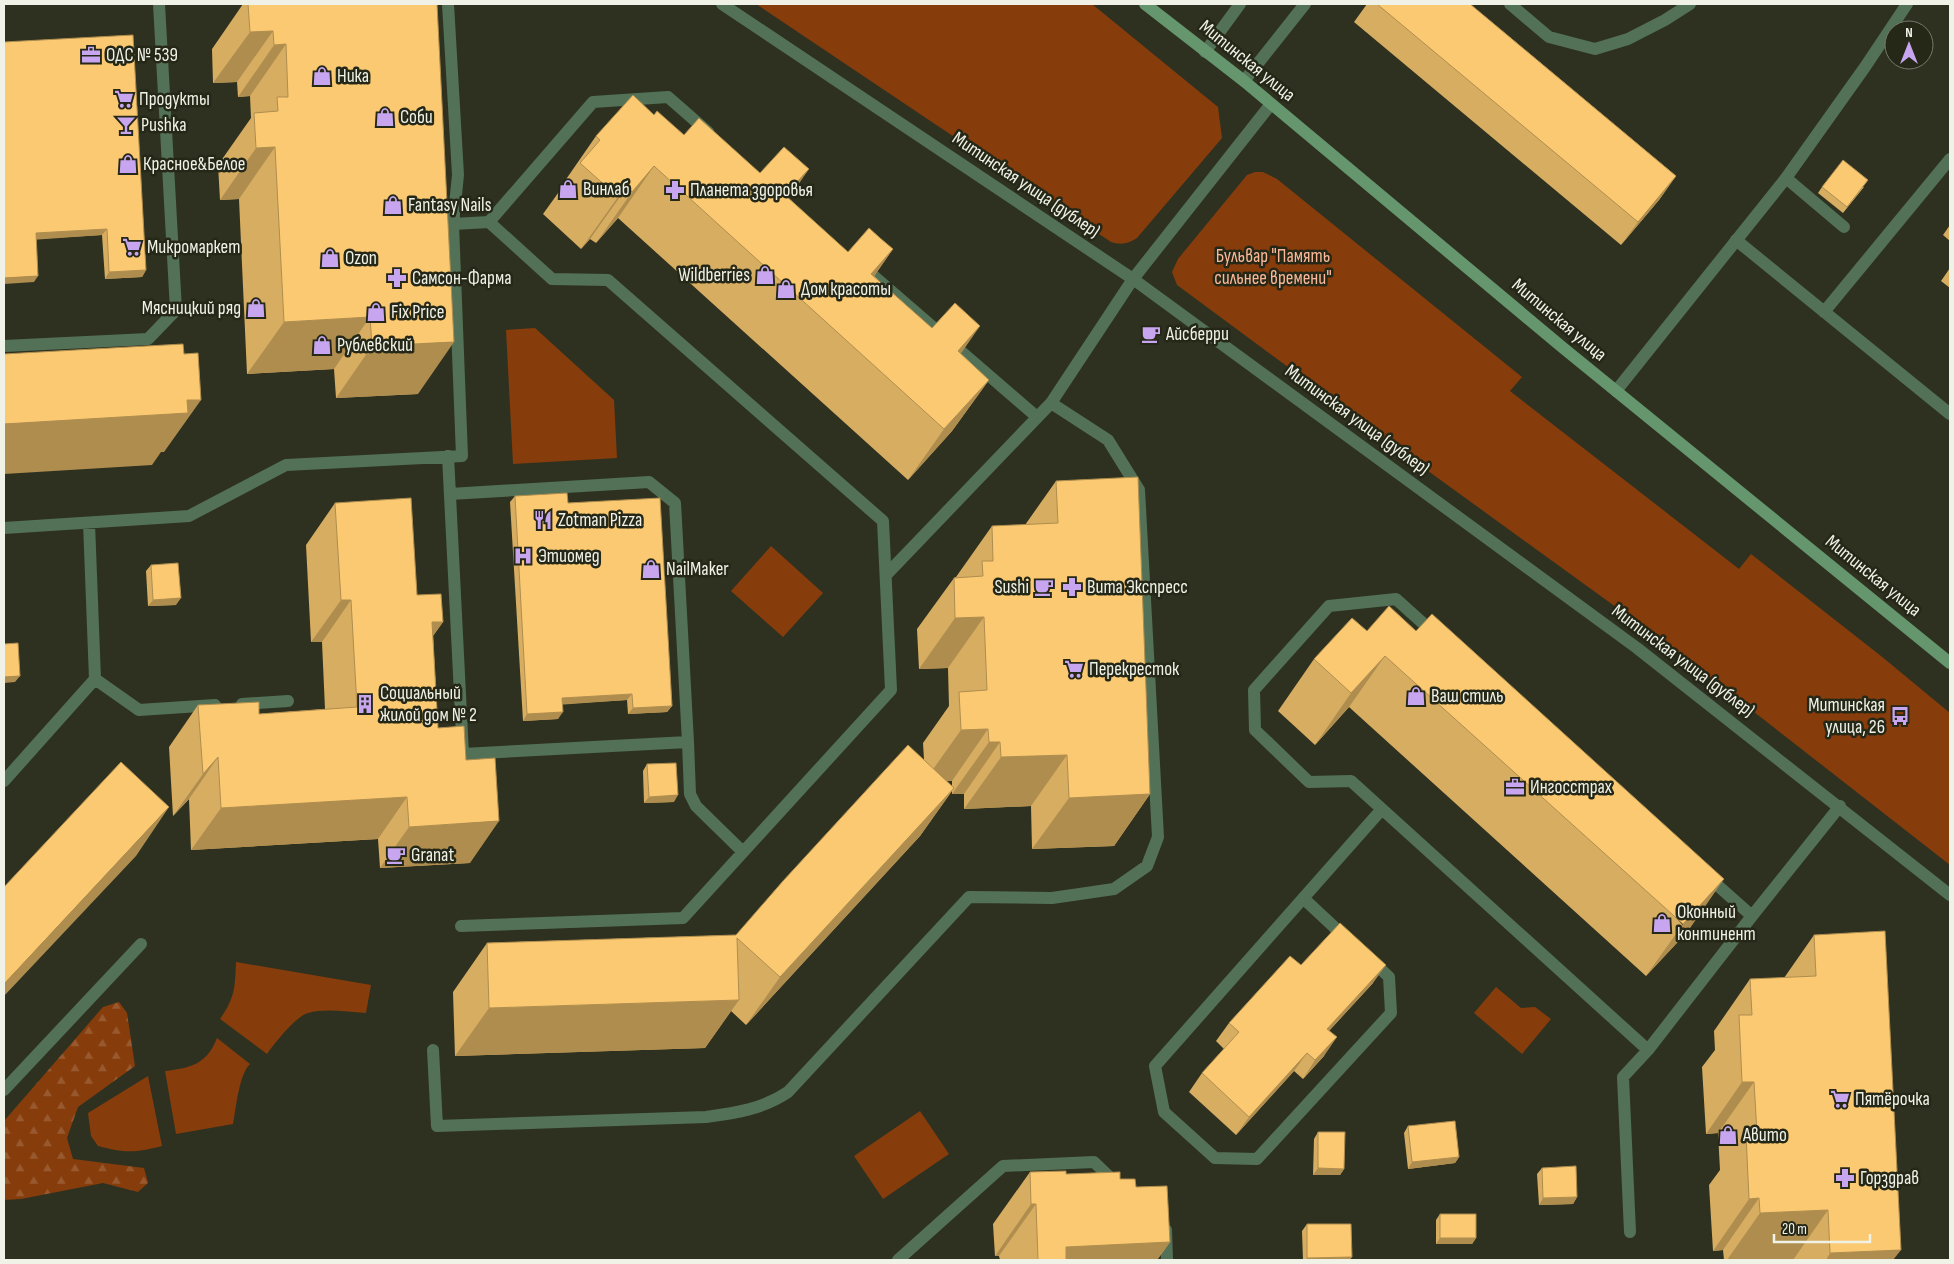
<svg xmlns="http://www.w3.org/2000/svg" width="1954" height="1264" font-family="'Sofia Sans Condensed',sans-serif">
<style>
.forest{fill:url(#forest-firs)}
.park{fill:#873c0c}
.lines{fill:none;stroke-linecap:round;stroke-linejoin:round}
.lane{stroke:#537157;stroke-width:12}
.street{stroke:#537157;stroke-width:12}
.secondary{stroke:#65966d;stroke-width:12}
.wall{fill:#d7ad61;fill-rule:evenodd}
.shaded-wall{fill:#af8d4f}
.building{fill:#fac971;stroke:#af8d4f}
.labels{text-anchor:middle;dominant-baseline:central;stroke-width:5;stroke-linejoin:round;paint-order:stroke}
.poi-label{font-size:19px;fill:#f0f2e8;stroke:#252717;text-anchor:start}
.street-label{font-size:19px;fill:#f0f2e8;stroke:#252717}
.park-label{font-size:19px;fill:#fbb898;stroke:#252717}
</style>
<defs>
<pattern id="forest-firs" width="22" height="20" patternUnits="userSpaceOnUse" patternTransform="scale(1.25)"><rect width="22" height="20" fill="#873c0c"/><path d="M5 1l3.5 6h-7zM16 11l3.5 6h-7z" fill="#98592f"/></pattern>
</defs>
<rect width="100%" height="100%" fill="#2e3120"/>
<!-- forest -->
<path class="forest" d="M119,1002L127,1013L135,1066L78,1107L67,1138L73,1159L144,1168L148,1183L138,1192L103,1183L21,1199L4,1200V1121L103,1007Z"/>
<!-- park -->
<path class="park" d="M756,4H1092L1218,107L1222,138L1137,238C1128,244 1121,245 1111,242Z
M1255,172H1263L1277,179L1522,377L1510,391L1739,569L1751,554L1881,656L1950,713V865L1667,644L1435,476L1177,285L1172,272L1178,259L1247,175Z
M535,328L614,400L617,458L513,464L506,330Z
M771,546L823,593L783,637L731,591Z
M236,962L371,985L366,1013C347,1012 326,1008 308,1013C296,1016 274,1044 267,1054L220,1019C235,998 235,987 236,962Z
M1496,987L1521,1008L1535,1007L1551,1019L1522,1054L1474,1013Z
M217,1038L250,1064C239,1074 236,1109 233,1124L176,1134L165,1071C191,1068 207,1064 217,1038Z
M148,1076L162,1146C135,1153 124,1153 98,1146L91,1136L88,1113Z
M920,1111L949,1154L883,1199L854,1156Z"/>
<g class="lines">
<!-- lane -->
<path class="lane" d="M1510,4L1549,37L1595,49L1628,39L1665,20L1690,4
M1244,81L1305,4
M1786,178L1844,227
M489,222L593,102L668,97L708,132
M453,224L489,222L552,279L608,280L883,521L891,690L683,918L461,926
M1736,240L1950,414
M861,265L1037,417
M1824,312L1950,159
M4,346L148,339L176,310L159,4
M448,456L463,754L688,742L690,794L696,806L743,852
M450,494L649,482L675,503L688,742
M4,528L189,516L286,465L462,456L453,224L458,175L448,4
M886,575L1051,403L1133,279
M1436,635L1396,599L1329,606L1254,690L1255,730L1309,782L1351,781L1648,1050
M95,679L139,710L215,705
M242,704L288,701
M4,781L95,679L89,523
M1707,876L1752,916
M1303,898L1347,939
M1370,959L1389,977L1391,1013L1257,1159L1215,1158L1164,1112L1155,1066L1382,809
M433,1050L437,1126L706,1117C736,1113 763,1109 788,1092L969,897L1052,898L1114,889L1147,866L1158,837L1139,490L1108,440L1051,403
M4,1090L141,944
M1166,1230L1167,1260
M1630,1232L1623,1077L1648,1050L1752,916L1840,806
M898,1260L1003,1166L1094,1162L1117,1184"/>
<!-- street -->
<path class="street" d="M722,4L1133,279L1637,648L1950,895
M1205,52L1240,4
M1133,279L1271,104
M1616,391L1786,178L1865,67L1907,4"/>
<!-- secondary -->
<path class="secondary" d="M1145,4L1244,81L1562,347L1950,663"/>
</g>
<!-- wall -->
<path class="wall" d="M243,4H437L418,394L336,398L334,369L247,374L239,199L220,200L218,165L251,118L250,96L238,97L237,82L213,83L212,49Z
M1367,4H1470L1676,176L1659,200L1621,245L1354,22Z
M4,42L146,270L142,277L105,279L102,235L36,239L34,282Z
M654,115L684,135L788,198L848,252L893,249L874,276L989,380L952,431L908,480L618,218L596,243L590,239L581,249L543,214L561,189L560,188L596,136Z
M1822,187H1864L1843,213L1818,193Z
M1950,225V241L1943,235Z
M1950,268V288L1941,281Z
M1056,481L1150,794L1114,846L1032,849L1031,806L964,809V794H952V791L920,836L746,1025L731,1011L705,1048L455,1056L453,992L487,943L736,935L924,760L923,743L949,706L948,668L919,669L917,629L954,578L956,577L992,526L1025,525ZM946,781H952V786Z
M515,496L568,503L672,706L667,712L628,714L627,700L562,704L558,719L523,721L510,502Z
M335,503L417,595L443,622L433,636L438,728L470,863L380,868L378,839L191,850L189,799L173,816L169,747L198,705L259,714L325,709L322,642H311L306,545Z
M151,565L176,605L148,606L146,571Z
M1367,631H1416L1688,931L1646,976L1349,707L1315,745L1278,711L1314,659Z
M647,764L674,802L644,803L643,771Z
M1814,935L1893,1260H1724L1723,1250L1713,1251L1709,1185L1720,1170L1718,1133L1706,1134L1702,1067L1715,1050L1714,1031L1750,979L1784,978Z
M1301,965L1373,983L1329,1031L1324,1056L1303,1079L1294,1071L1236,1135L1189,1092L1202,1073L1224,1049L1216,1041L1229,1023Z
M1408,1126L1459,1157L1455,1163L1408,1169L1404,1133Z
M1318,1132L1344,1169L1340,1175H1313L1314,1139Z
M1542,1168L1577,1197L1573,1204L1539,1205L1537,1174Z
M1030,1172L1066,1174L1120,1179L1136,1187L1170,1242L1157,1260H1000L999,1256H995L993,1224Z
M1440,1214L1476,1238L1472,1244H1436V1220Z
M1307,1224L1350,1260H1303L1302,1231Z"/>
<!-- shaded-wall -->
<path class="shaded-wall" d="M273,31L237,82L213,83L250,32Z
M286,44L250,96L238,97L274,45Z
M275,147L239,199L220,200L256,148Z
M654,166L618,218L596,243L632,192Z
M809,169L773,221L785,195Z
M1676,176L1659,200L1621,245L1638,222Z
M627,187L590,239L581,249L618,197Z
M107,229L102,235L31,240L36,233Z
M893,249L857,301L871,274Z
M146,270L142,277L105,279L109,272Z
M38,276L34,282L4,284V278Z
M370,317L334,369L247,374L284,322Z
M980,326L944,378L958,351Z
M454,342L418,394L336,398L372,346Z
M989,380L952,431L908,480L944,429Z
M187,400H201L164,452H161L152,465L4,474V424Z
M181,598L176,605L148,606L153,600Z
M341,600H351L322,642H311Z
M984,617L948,668L919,669L955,618Z
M432,622H443L413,663Z
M1385,656L1349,707L1315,745L1351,693Z
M20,676L15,682L4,683V677Z
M632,694L627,700L557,705L562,698Z
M672,706L667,712L628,714L633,708Z
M563,712L558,719L523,721L527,714Z
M988,729L952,781L924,782L961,730Z
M989,742H1000L964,794H952Z
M1067,755L1031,806L964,809L1001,757Z
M218,757L189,799L173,816L203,774Z
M954,788L920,836L746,1025L780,977Z
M1150,794L1114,846L1032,849L1069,798Z
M678,795L674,802L644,803L649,797Z
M407,797L378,839L191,850L221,808Z
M169,807L136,856L4,996V984Z
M499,821L470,863L380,868L409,827Z
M1724,879L1688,931L1646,976L1683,924Z
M1386,965L1373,983L1314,1047L1327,1029Z
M739,1000L705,1048L455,1056L489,1008Z
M1337,1037L1324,1056L1303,1079L1315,1060Z
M1307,1053L1294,1071L1236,1135L1249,1117Z
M1742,1082H1754L1718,1133L1706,1134Z
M1459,1157L1455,1163L1408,1169L1412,1162Z
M1318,1168L1344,1169L1340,1175H1313Z
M1577,1197L1573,1204L1539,1205L1543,1198Z
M1759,1198L1723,1250L1713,1251L1749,1199Z
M1031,1204H1036L999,1256H995Z
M1828,1210L1793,1260H1727L1760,1213Z
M1440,1238H1476L1472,1244H1436Z
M1170,1242L1157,1260H1056L1066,1247Z
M1901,1250L1893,1260H1826L1830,1253Z
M1352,1257L1350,1260H1306L1307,1258Z"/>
<!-- building -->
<path class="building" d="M248,4H437L454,342L372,346L370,317L284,322L275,147L256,148L254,113L278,111L277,97H288L286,44L274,45L273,31L250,32Z
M1377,4H1470L1676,176L1638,222Z
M133,35L146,270L109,272L107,229L36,233L38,276L4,278V42Z
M633,95L654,115L657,111L684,135L699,118L760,173L784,147L809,169L785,195L848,252L869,228L880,238L893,249L871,274L932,328L955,303L980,326L958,351L989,380L944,429L654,166L632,192L627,187L618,197L580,163L600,140L596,136Z
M1843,160L1868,180L1847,207L1822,187Z
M183,344L184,354L198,353L201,400H187L188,413L4,424V354Z
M1138,477L1150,794L1069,798L1067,755L1001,757L1000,742H989L988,729L961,730L959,692L987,690L984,617L955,618L954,578L983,576L982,561H993L992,526L1058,523L1056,481Z
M567,493L568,503L660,498L672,706L633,708L632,694L562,698L563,712L527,714L515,496Z
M411,498L417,595L441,594L443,622H432L438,728L464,726L466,760L495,758L499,821L409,827L407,797L221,808L218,757L203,774L198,705L259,702V714L357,707L351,600H341L335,503Z
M178,563L181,598L153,600L151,565Z
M1389,606L1416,631L1432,614L1724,879L1683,924L1385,656L1351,693L1314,659L1352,618L1367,631Z
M18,643L20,676L4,677V644Z
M908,745L954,788L780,977L737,938L739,1000L489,1008L487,943L736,935L783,881Z
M121,762L169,807L4,984V887Z
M676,763L678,795L649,797L647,764Z
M1340,923L1386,965L1327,1029L1337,1037L1315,1060L1307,1053L1249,1117L1202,1073L1239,1032L1229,1023L1290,956L1301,965Z
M1885,931L1901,1250L1830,1253L1828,1210L1760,1213L1759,1198L1749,1199L1746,1134L1757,1133L1754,1082H1742L1739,1015H1752L1750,979L1816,976L1814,935Z
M1455,1121L1459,1157L1412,1162L1408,1126Z
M1318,1132H1345L1344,1169L1318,1168Z
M1576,1166L1577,1197L1543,1198L1542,1168Z
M1066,1171V1174L1120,1172V1179H1135L1136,1187L1167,1186L1170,1242L1066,1247V1260H1038L1036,1204H1031L1030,1172Z
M1440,1214H1476V1238H1440Z
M1307,1224H1351L1352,1257L1307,1258Z"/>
<!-- icons -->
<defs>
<g id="office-bare" transform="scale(1.5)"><path d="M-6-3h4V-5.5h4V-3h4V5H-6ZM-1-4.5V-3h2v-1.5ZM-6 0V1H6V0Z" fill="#c7a6ef" stroke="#252717" stroke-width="2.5" paint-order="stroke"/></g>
<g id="shop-bare" transform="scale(1.5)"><path d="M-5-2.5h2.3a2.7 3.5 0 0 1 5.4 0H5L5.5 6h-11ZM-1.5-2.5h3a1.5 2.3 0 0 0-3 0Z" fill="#c7a6ef" stroke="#252717" stroke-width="2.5" paint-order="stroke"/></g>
<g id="supermarket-bare" transform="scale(1.5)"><path d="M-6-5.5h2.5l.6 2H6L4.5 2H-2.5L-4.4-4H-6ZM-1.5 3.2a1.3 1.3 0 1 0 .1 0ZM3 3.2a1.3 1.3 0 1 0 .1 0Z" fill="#c7a6ef" stroke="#252717" stroke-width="2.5" paint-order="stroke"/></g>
<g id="bar-bare" transform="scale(1.5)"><path d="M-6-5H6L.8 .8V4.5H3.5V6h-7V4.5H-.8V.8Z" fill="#c7a6ef" stroke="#252717" stroke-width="2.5" paint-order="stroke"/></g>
<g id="pharmacy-bare" transform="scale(1.5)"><path d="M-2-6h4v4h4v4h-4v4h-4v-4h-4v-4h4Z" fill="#c7a6ef" stroke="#252717" stroke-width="2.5" paint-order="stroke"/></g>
<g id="cafe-bare" transform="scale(1.5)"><path d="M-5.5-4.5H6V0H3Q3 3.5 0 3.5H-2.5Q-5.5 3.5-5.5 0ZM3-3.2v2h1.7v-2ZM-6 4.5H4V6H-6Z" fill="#c7a6ef" stroke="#252717" stroke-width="2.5" paint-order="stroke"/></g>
<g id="restaurant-bare" transform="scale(1.5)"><path d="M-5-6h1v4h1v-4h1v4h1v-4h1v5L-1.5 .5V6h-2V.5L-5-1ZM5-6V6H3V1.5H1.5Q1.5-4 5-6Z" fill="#c7a6ef" stroke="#252717" stroke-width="2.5" paint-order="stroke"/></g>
<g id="hospital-bare" transform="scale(1.5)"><path d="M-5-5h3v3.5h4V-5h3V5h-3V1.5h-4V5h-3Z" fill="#c7a6ef" stroke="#252717" stroke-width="2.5" paint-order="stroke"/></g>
<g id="building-bare" transform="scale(1.5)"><path d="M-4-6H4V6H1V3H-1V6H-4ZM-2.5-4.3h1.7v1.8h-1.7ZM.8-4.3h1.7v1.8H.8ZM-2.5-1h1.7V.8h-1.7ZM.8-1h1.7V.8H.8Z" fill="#c7a6ef" stroke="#252717" stroke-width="2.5" paint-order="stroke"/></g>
<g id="bus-bare" transform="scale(1.5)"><path d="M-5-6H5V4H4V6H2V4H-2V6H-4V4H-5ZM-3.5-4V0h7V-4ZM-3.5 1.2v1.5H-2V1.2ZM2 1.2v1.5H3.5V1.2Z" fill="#c7a6ef" stroke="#252717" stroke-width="2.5" paint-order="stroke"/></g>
</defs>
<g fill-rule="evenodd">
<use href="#office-bare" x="91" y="55"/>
<use href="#shop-bare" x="322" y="76"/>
<use href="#supermarket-bare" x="124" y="99"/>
<use href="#shop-bare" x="385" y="117"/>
<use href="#bar-bare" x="126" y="125"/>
<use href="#shop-bare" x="128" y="164"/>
<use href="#shop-bare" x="568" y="189"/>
<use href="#pharmacy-bare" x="675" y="190"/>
<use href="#shop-bare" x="393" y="205"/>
<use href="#supermarket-bare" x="132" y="247"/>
<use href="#shop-bare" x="330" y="258"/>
<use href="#shop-bare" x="765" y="275"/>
<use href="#pharmacy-bare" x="397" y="278"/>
<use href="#shop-bare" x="786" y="289"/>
<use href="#shop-bare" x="256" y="308"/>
<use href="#shop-bare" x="376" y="312"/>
<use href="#cafe-bare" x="1151" y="334"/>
<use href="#shop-bare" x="322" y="345"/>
<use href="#restaurant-bare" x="543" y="520"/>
<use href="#hospital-bare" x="523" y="556"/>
<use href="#shop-bare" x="651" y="569"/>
<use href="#cafe-bare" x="1044" y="587"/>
<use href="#pharmacy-bare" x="1072" y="587"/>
<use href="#supermarket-bare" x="1074" y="669"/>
<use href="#shop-bare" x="1416" y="696"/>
<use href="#building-bare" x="365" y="704"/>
<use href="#bus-bare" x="1900" y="716"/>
<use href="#office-bare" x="1515" y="787"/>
<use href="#cafe-bare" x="396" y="855"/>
<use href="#shop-bare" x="1662" y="923"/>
<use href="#supermarket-bare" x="1840" y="1099"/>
<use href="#shop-bare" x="1728" y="1135"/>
<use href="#pharmacy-bare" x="1845" y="1178"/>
</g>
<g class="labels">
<!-- poi labels -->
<g class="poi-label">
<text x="106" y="55">ОДС № 539</text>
<text x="337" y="76">Ника</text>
<text x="139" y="99">Продукты</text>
<text x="400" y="117">Соби</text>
<text x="141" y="125">Pushka</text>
<text x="143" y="164">Красное&amp;Белое</text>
<text x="583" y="189">Винлаб</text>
<text x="690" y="190">Планета здоровья</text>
<text x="408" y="205">Fantasy Nails</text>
<text x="147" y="247">Микромаркет</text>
<text x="345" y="258">Ozon</text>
<text x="750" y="275" text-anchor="end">Wildberries</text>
<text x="412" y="278">Самсон-Фарма</text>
<text x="801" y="289">Дом красоты</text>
<text x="241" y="308" text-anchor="end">Мясницкий ряд</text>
<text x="391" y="312">Fix Price</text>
<text x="1166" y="334">Айсберри</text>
<text x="337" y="345">Рублевский</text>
<text x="558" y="520">Zotman Pizza</text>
<text x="538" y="556">Этиомед</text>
<text x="666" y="569">NailMaker</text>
<text x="1029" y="587" text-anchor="end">Sushi</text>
<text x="1087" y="587">Вита Экспресс</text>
<text x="1089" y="669">Перекресток</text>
<text x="380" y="693">Социальный<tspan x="380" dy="22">жилой дом № 2</tspan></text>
<text x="1431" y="696">Ваш стиль</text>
<text x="1885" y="705" text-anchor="end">Митинская<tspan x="1885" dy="22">улица, 26</tspan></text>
<text x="1530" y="787">Ингосстрах</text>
<text x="411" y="855">Granat</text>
<text x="1677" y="912">Оконный<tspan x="1677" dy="22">континент</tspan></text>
<text x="1855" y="1099">Пятёрочка</text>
<text x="1743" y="1135">Авито</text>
<text x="1860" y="1178">Горздрав</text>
</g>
<!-- street labels -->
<g class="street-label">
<text transform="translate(1247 61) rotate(39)">Митинская улица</text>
<text transform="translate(1026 185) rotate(34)">Митинская улица (дублер)</text>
<text transform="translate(1559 320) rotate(40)">Митинская улица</text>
<text transform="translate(1357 420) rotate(36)">Митинская улица (дублер)</text>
<text transform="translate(1873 576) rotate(39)">Митинская улица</text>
<text transform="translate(1683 661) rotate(37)">Митинская улица (дублер)</text>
</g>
<!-- park labels -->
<g class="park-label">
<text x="1273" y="256">Бульвар "Память<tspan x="1273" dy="22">сильнее времени"</tspan></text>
</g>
</g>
<!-- border -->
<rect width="1954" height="1264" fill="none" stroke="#f0f2e8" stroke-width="10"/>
<!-- north arrow -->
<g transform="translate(1909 45)"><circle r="24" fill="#252717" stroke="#76786b"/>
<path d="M0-4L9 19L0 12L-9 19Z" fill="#c7a6ef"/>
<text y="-8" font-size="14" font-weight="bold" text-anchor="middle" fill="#f0f2e8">N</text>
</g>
<!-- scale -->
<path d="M1774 1234v8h96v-8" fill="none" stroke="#f0f2e8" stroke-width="2.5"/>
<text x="1782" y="1234" font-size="15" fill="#f0f2e8" stroke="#252717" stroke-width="4" paint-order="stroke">20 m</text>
</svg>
